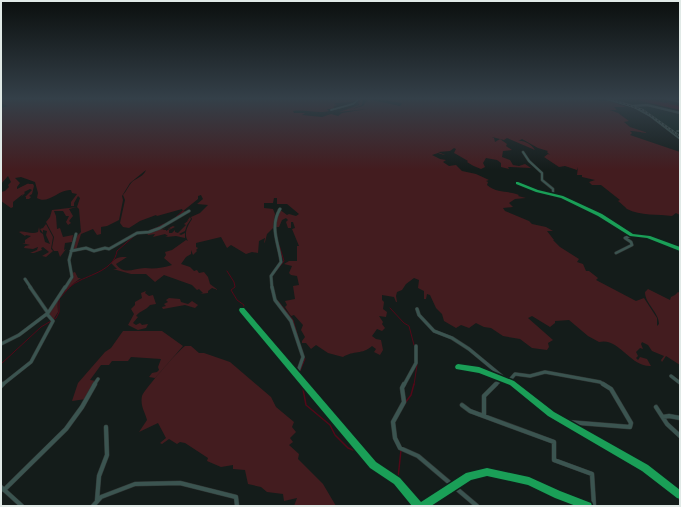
<svg xmlns="http://www.w3.org/2000/svg" width="681" height="507" font-family="'Work Sans',sans-serif">
<style>
.built{fill:#102520}
.green{fill:#431c1f}
.water{fill:#530818}
.lines{fill:none;stroke-linecap:round;stroke-linejoin:round}
.stream-far1{stroke:#530818;stroke-width:1}
.stream{stroke:#530818;stroke-width:1.5}
.minor-far4-casing{stroke:#313836;stroke-width:2}
.minor-far3-casing{stroke:#313836;stroke-width:3}
.minor-far2-casing{stroke:#313836;stroke-width:3.5}
.minor-far1-casing{stroke:#313836;stroke-width:4}
.minor-casing{stroke:#313836;stroke-width:5}
.major-casing{stroke:#313836;stroke-width:2.5}
.minor-far4{stroke:#3b5450;stroke-width:1.5}
.minor-far3{stroke:#3b5450;stroke-width:2}
.minor-far2{stroke:#3b5450;stroke-width:2.5}
.minor-far1{stroke:#3b5450;stroke-width:3}
.minor{stroke:#3b5450;stroke-width:4}
.major{stroke:#3a544f;stroke-width:2}
.rail-casing{stroke:#455855;stroke-width:2}
.rail{stroke:#111f1b;stroke-width:1;stroke-dasharray:2;stroke-linecap:butt}
.cycleway-casing{stroke:#111f1b;stroke-width:3}
.cycleway{fill:#1a9f57;fill-rule:evenodd}
</style>
<rect width="100%" height="100%" fill="#141c1a"/>
<!-- built -->
<path class="built" d="M611,99H626L680,113V137L636,107Z"/>
<!-- green -->
<path class="green" d="M1,99H358L352,102L335,103L334,104L337,105L333,107L336,109H327L329,111C319,114 304,109 293,111L294,113H305L302,115L322,117L331,114L338,116L342,113L367,109L339,112L359,105L358,101L360,99H363L362,105L352,109L363,106L368,99L400,106L402,103L376,99L474,100V99H584L608,101L605,99L626,107H614L617,110H610L618,113L629,121L624,122L630,127L648,133L632,131H630L632,133L630,135L680,152V215L676,213L672,216C659,214 640,216 627,209C626,208 621,203 618,201L620,200L601,185H592L589,182L595,180L582,177V175H577L578,167L577,170L565,166L559,167L544,157L548,154L550,155L547,152L548,151L538,148L522,139L518,141C524,140 532,145 535,150L507,138L504,140L492,137L494,138L495,142L500,139L507,144L506,146L512,150L503,151L502,157L510,160L513,165L519,166L525,164L531,168L510,167H508L509,169L501,167V163L497,160L486,158L483,163L485,167L481,169C476,167 471,165 467,162L468,161L456,154L454,153L456,149L454,148L450,151L438,152L445,155H444L438,153L432,155L440,159L446,160L443,162L449,166L456,165L462,171L476,174L489,180L486,181L488,182L487,185C498,194 508,190 519,195L518,196L526,198L515,199L509,203L513,207L503,208L505,211L529,221L532,224L546,227L553,231H547L554,240H553L560,247L579,259L577,262L583,264L586,271H589L598,278L596,280L636,301L644,298L657,318V326L659,324C659,312 645,304 645,292L648,289L670,300L671,297L675,295L678,292L680,293V365L666,356L662,362L661,360L664,356L652,351L648,345L642,342L641,344L643,349L640,348L636,352L638,356L636,358L638,360L640,357L647,359L651,366C630,367 619,337 599,342L588,336L569,320L555,321V323L550,327L532,316L528,318L553,340L548,343L549,347L547,350L532,348L520,339L503,336L491,328L484,327L476,323L469,328L461,325L456,328L444,321L442,314L436,308L430,295L427,294L426,299H424V291L418,288L419,280L414,278L406,284L402,290L397,292L396,296L397,302H396L394,297L382,295V300L384,302L383,309L387,312L386,317L379,316L383,322L382,324L385,328L382,331L377,329L372,336L376,339L381,340L383,350L380,355L374,352L376,349L372,346C362,355 354,350 343,357L328,353L316,345L311,349L306,343H302V341L305,337L301,330L303,325L294,315L291,316L285,307L287,305L285,301L295,299L293,286L299,285L297,276L291,275L289,273L292,266L284,264L289,261H297V246H299L292,229L295,228L293,222H291V228H288L286,222L288,220L286,218L282,220L279,227H275L279,209L287,215L289,214L296,216L299,214L287,204H277V198H274L273,203H264V208L273,209L275,214L273,228L267,234L265,242L264,243L265,238L259,241L258,253L252,252L246,254L231,245L227,248L221,237L196,243V247L198,248L196,250L197,251L193,255L191,250V254L186,257L181,264L190,267L194,271L197,270L199,273L204,272L208,277L210,284L218,290L212,288L208,291V293L200,294L203,293L199,289L197,290L192,285L164,275L155,282L146,274H131L113,269H117L111,263C116,257 120,257 127,257L116,264C124,276 134,268 145,268C154,269 163,268 172,265L164,258L166,255L165,252L172,250L186,240L188,241C183,234 188,225 192,219L191,217L200,213L208,205L197,204L203,199L201,195L198,196V199L183,211L182,209L157,216L156,215L140,221L129,228L123,227L120,223L125,200L123,195C127,191 128,186 132,182C137,178 144,176 146,170L130,183L122,196L123,200L119,220L107,226L101,227V234L97,235L93,229L81,234L76,250L73,251L77,236L81,232L79,209L77,207L69,209L73,216L69,221L71,223L68,225L66,222L69,216H66L63,211H54L56,216L57,229L60,228L63,237L73,235L72,242L65,243L64,250L66,249L60,257L58,251H54L52,248L54,237L46,222L50,217L52,210L77,207L80,198L78,196L74,203V206H71V202L77,194L72,193L71,190C59,189 48,205 37,198L38,193L35,182L21,177L15,178L20,183L17,187V189L29,183L28,184H33L34,186L32,194L29,196L31,197L29,199H26V197H25L32,190L30,189L24,192L25,193L21,197L23,194L13,202V207L11,208L1,201V192L5,191L9,187L8,185L11,182L8,176L1,184V108L8,106L1,103Z
M184,211L187,212L150,232H154L169,224L159,230L166,228L162,230H166V231L171,228L167,229L173,226L175,227L169,230V233H172L175,230V232L178,233L186,225L184,224L189,220L187,221L190,217L191,219L187,225L185,231L179,234L181,235L185,233V238L176,236L166,237H165L168,236L165,234L153,237L155,234L148,235L147,233L171,221Z
M46,224L53,237L51,249L53,251L46,257L42,256L49,252L43,247L41,248L42,250L34,253H30L37,250L38,247L33,249L24,248L25,246L30,245L22,243H25V240L31,236L26,235L25,236L19,232C24,230 31,235 38,232L39,227L40,232L43,234L45,242L50,244L46,235L47,231L43,230V233L40,229L43,228Z
M75,272L78,278H81C75,282 60,294 58,302C57,306 58,308 58,312L53,320L48,315L72,278V273Z
M146,291L145,293L149,296L153,295L156,304L150,305C145,311 141,310 136,316L138,317L133,323L136,325L140,323L142,325L148,324L146,328L138,330L128,325L134,314L131,309L135,305V302L142,298L141,293Z
M169,298L180,299L181,302L188,304L192,301L198,305L195,308L185,305L163,309L162,307L166,306L164,304L168,302L166,300Z
M123,331H162L183,346L155,378L149,377L152,373L157,372L159,370L158,367L161,359L131,357L128,361H112L109,365H101L90,380L96,381L86,399L72,401L78,383L105,352L111,348Z
M185,346H191L199,353H204L230,362L271,397L276,407L294,422L292,427L296,432L290,438L293,442L289,445L299,454L298,459L323,484L336,506H294L297,498L284,501L283,494L267,492L261,487L248,484L245,470L233,469V465L221,467L207,461L208,458L185,443L180,442L177,444L169,439L162,444L160,443L166,438L158,423L139,432L147,420C145,412 140,406 142,396C144,390 178,351 185,346Z"/>
<!-- water -->
<path class="water" d="M633,99H647L666,103L670,102L669,104L680,106V110Z"/>
<g class="lines">
<!-- stream-far1 -->
<path class="stream-far1" d="M675,100L680,99
M176,217L183,211
M158,227L164,224
M149,231L156,228
M227,271L234,282L235,287L231,290L237,300L244,305L243,309
M276,271L284,261L279,245
M278,301L293,320L299,341
M390,308L404,323L409,326L414,345
M300,344L305,359L300,371
M1,364L41,327L56,318L59,312V299C64,294 70,285 77,282C91,274 114,270 117,251L134,236
M296,376L301,385
M414,385L417,365"/>
<!-- stream -->
<path class="stream" d="M300,384L303,389L306,405L330,425L335,435L348,448L361,453
M405,403L411,395L414,384
M391,475L398,478L421,504
M398,478L401,450"/>
<!-- minor-far4 casing -->
<g class="minor-far4-casing">
<path id="minor-far4" d="M667,99L680,102
M632,106L650,116L680,139
M331,110L353,104L359,99
M677,131H680"/>
</g>
<!-- minor-far3 casing -->
<g class="minor-far3-casing">
<path id="minor-far3" d="M523,152L529,161L542,173V180L553,189V194
M517,183L537,191L562,197L590,210
M279,210L280,209"/>
</g>
<!-- minor-far2 casing -->
<g class="minor-far2-casing">
<path id="minor-far2" d="M588,209L632,235L648,237L680,249
M71,251L86,248L94,251L105,248L109,249L137,233L149,232L160,228L189,211
M616,253L632,245L631,242L625,238L632,235
M25,279L31,288
M65,288L72,277L69,260L76,234
M272,288L271,276L281,262C279,244 269,227 280,209"/>
</g>
<!-- minor-far1 casing -->
<g class="minor-far1-casing">
<path id="minor-far1" d="M272,287L275,300L291,321L303,357L297,374
M417,309L419,315L434,331L452,338L469,349L504,378
M242,310L306,385
M48,313L65,287
M1,344L19,335L48,313L30,287
M458,367L479,370L515,385
M671,376L680,383
M509,381L515,374L530,376L545,372L600,382L605,385
M2,385L31,362L53,321L47,314
M94,385L98,379
M404,385L416,363V346
M495,385L502,379"/>
</g>
<!-- minor casing -->
<g class="minor-casing">
<path id="minor" d="M305,384L373,465L397,481L418,506
M404,384L402,388L404,402L393,422L395,438L400,448L418,456L477,506
M514,384L551,414L645,468L680,495
M1,386L3,384
M462,405L470,411L554,442V460L592,474L594,506
M656,407L667,424L680,436
M484,416V396L496,384
M663,417L669,416L680,418
M567,422L630,427L631,423L611,389L603,384
M1,487L22,506
M4,490L66,429L82,407L95,384
M97,500L99,476L107,455L106,427
M93,506L101,497L135,484L180,483L236,497L237,506
M423,506L469,476L487,472L529,481L558,495L588,506"/>
</g>
<!-- major casing -->
<g class="major-casing">
<path id="major" d="M607,99L632,106L647,105L680,113"/>
</g>
<!-- minor-far4 -->
<use href="#minor-far4" class="minor-far4"/>
<!-- minor-far3 -->
<use href="#minor-far3" class="minor-far3"/>
<!-- minor-far2 -->
<use href="#minor-far2" class="minor-far2"/>
<!-- minor-far1 -->
<use href="#minor-far1" class="minor-far1"/>
<!-- minor -->
<use href="#minor" class="minor"/>
<!-- major -->
<use href="#major" class="major"/>
<!-- rail casing -->
<g class="rail-casing">
<path id="rail" d="M610,99L643,110L680,136"/>
</g>
<!-- rail -->
<use href="#rail" class="rail"/>
<!-- cycleway casing -->
<g class="cycleway-casing">
<path id="cycleway" d="M516,182H518L538,190L563,196L602,214L633,234L650,236L680,247V251L647,238L630,236L598,216L561,198L536,192L516,184Z
M240,308H244L376,462L400,478L421,502L466,473L487,468L529,477L560,491L591,503L592,506H576L555,498L528,485L487,476L471,480L431,506H412L394,484L370,468L240,312L239,310Z
M458,364L479,367L514,381L554,412L648,465L680,490V499L677,498L642,471L548,416L510,385L479,373L456,369L455,367L456,365Z"/>
</g>
<!-- cycleway -->
<use href="#cycleway" class="cycleway"/>
</g>
<!-- sky -->
<linearGradient id="sky" x2="0" y2="1"><stop stop-color="#0b0f0e"/><stop offset="0.58" stop-color="#344049"/><stop offset="1" stop-color="#344049" stop-opacity="0"/></linearGradient>
<rect width="681" height="170" fill="url(#sky)"/>
<!-- border -->
<rect width="681" height="507" fill="none" stroke="#e0e9e6" stroke-width="4"/>
</svg>
